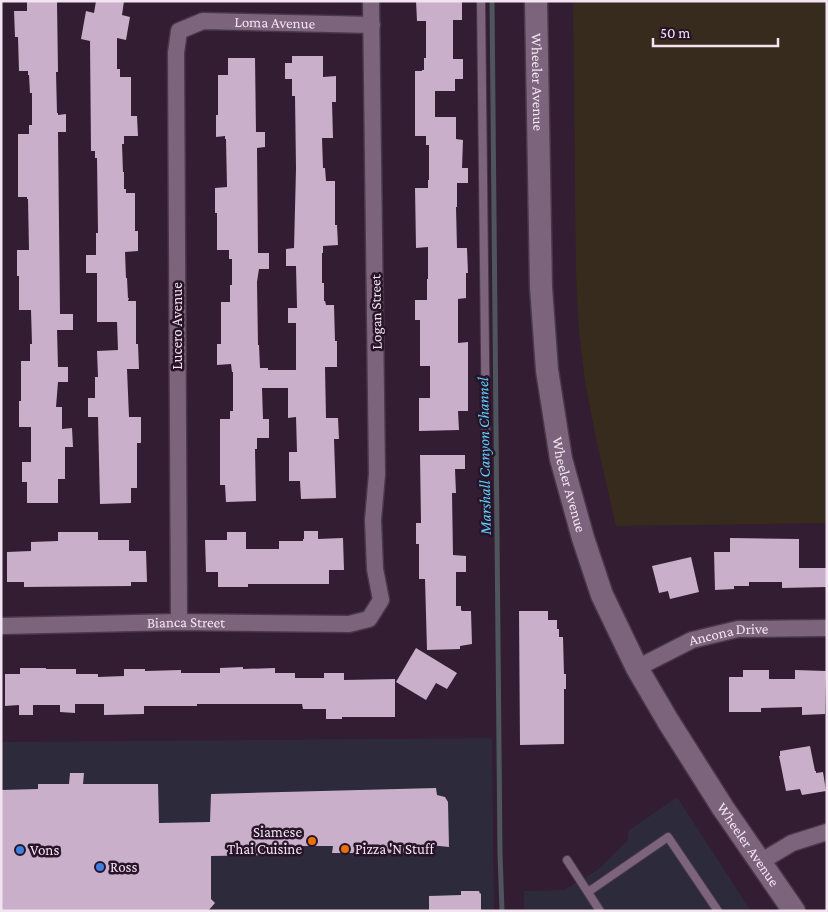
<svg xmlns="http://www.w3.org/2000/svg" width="828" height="912" font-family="'Crimson Pro',serif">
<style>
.commercial{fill:#2d2a3b}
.industrial{fill:#362b1c}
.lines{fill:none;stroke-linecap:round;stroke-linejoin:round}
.stream{stroke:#4f555d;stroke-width:5}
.building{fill:#c9afc9}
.service-casing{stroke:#493849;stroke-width:10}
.minor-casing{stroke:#493849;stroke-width:19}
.secondary-casing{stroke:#493849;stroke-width:25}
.service{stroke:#7c647c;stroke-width:8}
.minor{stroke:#7c647c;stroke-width:16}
.secondary{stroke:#7c647c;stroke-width:22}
.food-dot{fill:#e8710a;stroke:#271428;stroke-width:2}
.shop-dot{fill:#3f7fe0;stroke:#271428;stroke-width:2}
.labels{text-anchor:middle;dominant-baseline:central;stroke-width:5;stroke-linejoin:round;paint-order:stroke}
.street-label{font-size:15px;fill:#f2e4f1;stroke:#271428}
.poi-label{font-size:15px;fill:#f2e4f1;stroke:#271428;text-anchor:start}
.water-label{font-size:16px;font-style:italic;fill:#5ccdfd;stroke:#271428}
</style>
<rect width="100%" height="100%" fill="#321d32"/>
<!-- commercial -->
<path class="commercial" d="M492,738L494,911H1V742Z
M677,797L751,911H524V891L564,890L599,869L628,840V831Z"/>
<!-- industrial -->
<path class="industrial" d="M573,1H827V523L616,526L596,439L585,381L579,332L576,275Z"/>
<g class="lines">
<!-- stream -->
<path class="stream" d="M492,1L500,853L502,911"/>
</g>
<!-- building -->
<path class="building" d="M27,1H57L58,72H56L57,113H58V115L66,114V132H58L60,314H73V330H57L58,367H68V382H58L56,407H62V429L72,428L73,447H65V479H58V503H27V482H22V462H31V427H19V401H21V361H30V344H32L31,310H19V276H17V250H29L28,199H27V197H18V134H29V125H32V93H30L29,75H28V71H19L18,37H15L14,11H27Z
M96,1H124L122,15L130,17L126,40L117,38V69H120V77H131V116H137L138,136H124V144H122L123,172H124V189H126V193H135V231H138V251L125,252L126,278H127L128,298H129L128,301H136V344H138L139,369H127L129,417H141V443H137V488H131V503L100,504L98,417H88V398H95V377H98L97,351L118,350L117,322H97V273H86V255H96V233H98L97,158H95V151H91L90,41L81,39L86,11L94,13Z
M416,1H462V20H453V59H463V79H455V91H435V117H456V139L463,140L462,168H468V183H457V207H456L457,248H467L468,273H466V298L458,299V343L468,342V411H458L459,430L419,431V398H430V366H420V320H415V300H427V279H428V247L416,248L415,188H428V180H429V145H426V136H415V71H422V70H424V58H426V21H417Z
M292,56H323V77L336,76V102H332L333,138H322L323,168H325L326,181H335V225H337L338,245L323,246V253H322V283H324V301H325L326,305H334L335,341H337V367H325L326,418H338L339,439H334L336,498L301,499L300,481H289V452H297L296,417L288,418V388H262L263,419H269V438H257V449H255L256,501L226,502L225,485H220V419H230V411H233V372H232L231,364L217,365V344H221V302H230V285H232V259H229V250H217V213H215V188L227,187L226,139H225V136L216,137V115H218V75H228V58H255L256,132H265V147L257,148L258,253H269V269H259L257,282L258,345H259L260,368H268V370H296V323H288V308H297L296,266H286V249L294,248L296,169L295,96H292V79H285V63H292Z
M420,455H465V469H455L456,493H452L453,555L466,556V572H456V606H461V610L462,611H471L472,644L460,646V649L427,650L425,579H419V544H416V523H421Z
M304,531H318V539L343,538L344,570H329V584H248V587H218V572H206L205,540H227V532H246V549H279V541H303V539H304Z
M58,532H98V540H129V551H146L147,582H131V586L24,587V582H7V552L31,551V542L58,541Z
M730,538L799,539V568H827V587L782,588V582H749V586H734V589L715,590L714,552H730Z
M691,557L699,592L670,599L668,591L659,593L652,566Z
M519,611H548V620H557V629H559V637H563L564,674H566V689H564V744L520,745Z
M416,648L457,673L447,689L436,683L426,700L396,682Z
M243,667V669L275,668V673H295V678H324V673H344V680L395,679V717H342V719H326V709H303L302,704H197V706H144V714L104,715V704H75V713L60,712V705H33V715H19V705L5,706V674H20V668H46V669H76V674H98V677L124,676V669H145V671L181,670V673H220V668Z
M743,670H769V679H795V670L826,671L825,714L802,715V707L761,708V712H729V677H743Z
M810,746L815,771H816V773L823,772L826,791L802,795L800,789L786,791L779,756H780V751Z
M70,773H84L83,784H158L159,823L210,822L211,794L436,788L437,795L445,797L448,802L449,847L430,845L431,853H332L333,846H262L263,855L211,856V899L215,903L208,911H1V790L38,789V784H69Z
M461,891H479L480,894L481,893V911H429V896L461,895Z"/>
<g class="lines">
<!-- service casing -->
<g class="service-casing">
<path id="service" d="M481,1L486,440
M567,860L600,911
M588,892L668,837L718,911"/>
</g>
<!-- minor casing -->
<g class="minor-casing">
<g id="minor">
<path id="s1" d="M179,622L176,53L179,31L203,21L372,25"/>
<path id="s2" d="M1,626L179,622L349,624L369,619L381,600L375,569L373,520L377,474L371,1"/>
<path id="s3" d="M637,668L692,640L738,629L827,628"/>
<path d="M760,862L792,843L827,832"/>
</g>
</g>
<!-- secondary casing -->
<g class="secondary-casing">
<g id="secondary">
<path id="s4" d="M536,1L541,287L547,370L561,459L583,538L602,595L637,668L668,721L723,808L794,911"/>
</g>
</g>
<!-- service -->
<use href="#service" class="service"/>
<!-- minor -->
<use href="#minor" class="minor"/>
<!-- secondary -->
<use href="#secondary" class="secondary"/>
</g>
<!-- markers -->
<g class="food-dot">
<circle cx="312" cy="841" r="5"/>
<circle cx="345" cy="849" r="5"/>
</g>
<g class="shop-dot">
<circle cx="20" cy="850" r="5"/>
<circle cx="100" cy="867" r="5"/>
</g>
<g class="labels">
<!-- street labels -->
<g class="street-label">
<text stroke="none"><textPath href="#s1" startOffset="689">Loma Avenue</textPath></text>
<text stroke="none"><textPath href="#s4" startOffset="81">Wheeler Avenue</textPath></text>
<text transform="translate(376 312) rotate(-91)">Logan Street</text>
<text transform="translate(177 326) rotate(-90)">Lucero Avenue</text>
<text stroke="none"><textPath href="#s4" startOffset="486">Wheeler Avenue</textPath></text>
<text stroke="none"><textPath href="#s2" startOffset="185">Bianca Street</textPath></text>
<text stroke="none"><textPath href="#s3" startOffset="99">Ancona Drive</textPath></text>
<text stroke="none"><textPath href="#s4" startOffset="891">Wheeler Avenue</textPath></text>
</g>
<!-- poi labels -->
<g class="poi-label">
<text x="302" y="832" text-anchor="end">Siamese<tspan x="302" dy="17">Thai Cuisine</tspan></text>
<text x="355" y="849">Pizza 'N Stuff</text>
<text x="30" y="850">Vons</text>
<text x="110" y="867">Ross</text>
</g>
<!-- water labels -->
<g class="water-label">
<text transform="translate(484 456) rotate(-91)">Marshall Canyon Channel</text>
</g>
</g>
<!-- border -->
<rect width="828" height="912" fill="none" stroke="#f2e4f1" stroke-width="5"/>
<!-- scale -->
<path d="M653 38v8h125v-8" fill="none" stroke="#f2e4f1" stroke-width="2.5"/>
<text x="660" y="38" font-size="15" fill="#f2e4f1" stroke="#271428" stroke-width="4" paint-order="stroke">50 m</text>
</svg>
